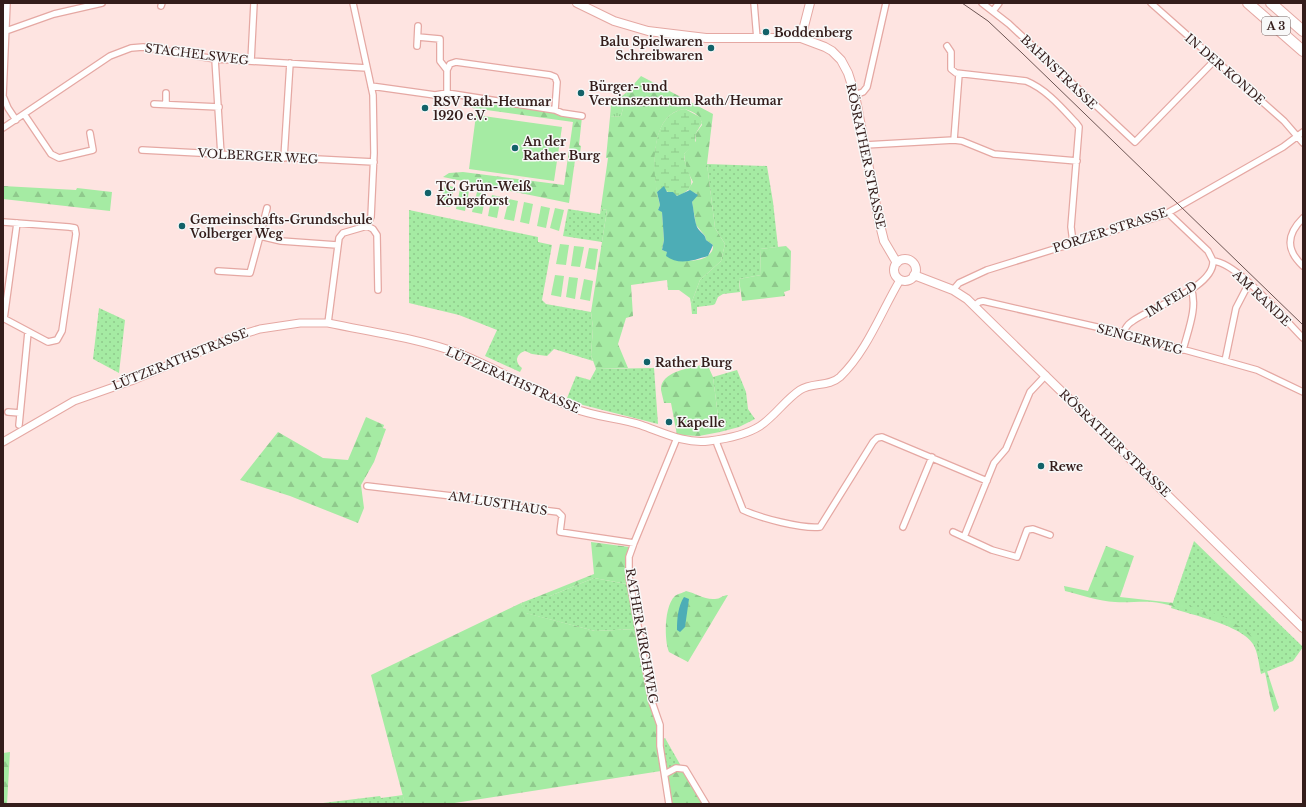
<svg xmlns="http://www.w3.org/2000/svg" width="1306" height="807" font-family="'Libre Baskerville',serif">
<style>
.grass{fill:url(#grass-dots)}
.forest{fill:url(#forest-firs);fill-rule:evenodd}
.wetland{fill:url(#wetland-marsh)}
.park{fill:url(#park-tufts)}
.pitch{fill:#a5eba3}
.water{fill:#4dadb6}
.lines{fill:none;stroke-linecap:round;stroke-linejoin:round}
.minor-casing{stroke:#e5a8a3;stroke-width:8}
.tertiary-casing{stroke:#e5a8a3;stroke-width:9}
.secondary-casing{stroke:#e5a8a3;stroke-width:10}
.motorway-casing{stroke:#e5a8a3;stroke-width:12}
.minor{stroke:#fff;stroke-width:5.5}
.tertiary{stroke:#fff;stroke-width:7}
.secondary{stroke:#fff;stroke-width:8}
.motorway{stroke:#fff;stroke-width:10}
.tram{stroke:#6c5452;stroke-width:1}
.poi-dot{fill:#126269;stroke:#f8f8f8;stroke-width:1.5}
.labels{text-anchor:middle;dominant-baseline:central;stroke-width:3;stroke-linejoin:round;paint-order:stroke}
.shield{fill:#f8f8f8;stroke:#6f5f5d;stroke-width:1}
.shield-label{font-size:11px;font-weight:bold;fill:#341d1b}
.poi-label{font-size:12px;font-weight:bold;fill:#341d1b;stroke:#f8f8f8;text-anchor:start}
.street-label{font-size:12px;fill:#341d1b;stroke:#f8f8f8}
</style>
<defs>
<pattern id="grass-dots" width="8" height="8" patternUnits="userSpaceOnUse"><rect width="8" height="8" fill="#a5eba3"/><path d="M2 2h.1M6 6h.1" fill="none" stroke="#8fc98c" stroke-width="1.8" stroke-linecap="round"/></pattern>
<pattern id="forest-firs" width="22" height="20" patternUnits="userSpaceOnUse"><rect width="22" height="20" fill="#a5eba3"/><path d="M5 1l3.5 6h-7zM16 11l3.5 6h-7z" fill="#8fc98c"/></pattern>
<pattern id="wetland-marsh" width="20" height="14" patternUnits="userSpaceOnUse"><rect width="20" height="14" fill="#a5eba3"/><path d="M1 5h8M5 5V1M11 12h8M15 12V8" fill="none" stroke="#8fc98c"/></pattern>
<pattern id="park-tufts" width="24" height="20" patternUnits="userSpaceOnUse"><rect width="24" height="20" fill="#a5eba3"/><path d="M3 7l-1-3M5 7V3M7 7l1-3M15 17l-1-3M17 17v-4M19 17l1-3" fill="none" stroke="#8fc98c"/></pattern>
</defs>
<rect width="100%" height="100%" fill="#fee4e1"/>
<!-- grass -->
<path class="grass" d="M707,164L767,166L773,202L778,247L760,249L761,275L739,279L740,292L723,294L718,297L715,304L713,305L697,307V314H692L691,304L700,280L721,261L725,244L715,228Z
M568,209L600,214L602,209L607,210L602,242L563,236Z
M409,210L538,237V242L552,245L542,300L546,304L591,312L593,328L591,355L593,361L554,349L547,356L532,354L525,351C516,354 514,362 522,368L520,372L485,356L497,330L459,315L409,303Z
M99,308L125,320L119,373L93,359Z
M654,368L658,424L583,405L567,398L576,376L590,380L596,369Z
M737,370L746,392L748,409L755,419L739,427L720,432L713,377Z
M1194,541L1303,647L1293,661L1261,674C1259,665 1258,652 1253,644C1241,625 1192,615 1171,608Z
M594,578L627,584L636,629L595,631L525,613L521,603L539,596H550Z
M665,738L681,766L671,767L666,770L661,740Z
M403,795L405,804H315L380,796L381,798Z"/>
<!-- forest -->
<path class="forest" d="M641,76L713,114L707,164L715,228L725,244L721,261L700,280L691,304L690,298L679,290H668L667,280L631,285L633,316L626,318L618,344L628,368L596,369L591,355L593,328L591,312L607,210L602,209L600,214L608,158H606L610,117L621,116L627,92ZM685,109C694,112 702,116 702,125L696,133V141L684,154L686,168L693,182L688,190L697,194L692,202L696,225L705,236L706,240L713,245C713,247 713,249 712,251C704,264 684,261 670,258L667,252L662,250L664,240L662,211L658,210L660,205C653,179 647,113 685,109Z
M473,101L582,117L579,145L581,146L580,153H576L569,203L443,177L449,173L463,172L564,185L573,122L472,108Z
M3,186L76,190L77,188L112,192L110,211L3,199Z
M786,246L791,251L790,290L784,292L785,296L742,301L739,279L761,275L760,249Z
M702,365L708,366L713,377L720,432L699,436L677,435L671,403H664C663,399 662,394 661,390C660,372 689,368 702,365Z
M366,417L384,425L383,428L386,429L374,462L361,485L364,508L358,523L290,496L240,480L278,432L323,458L348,460Z
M591,542L629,547L626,569L627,584L594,578L550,596H539L594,574Z
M1106,546L1134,556L1120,597L1183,604L1223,616L1256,637L1279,708L1274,712C1268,693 1264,656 1255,641C1245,624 1173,604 1152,602C1140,601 1128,603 1115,602C1099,601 1081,595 1065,591L1064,586L1088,591Z
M686,591C696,593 704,600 715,599C720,599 723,595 728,595L688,662L669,652C664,640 664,606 675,596C677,594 683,593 686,591Z
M521,603L526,613L595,631L636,629L658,731L661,771L448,804H405L371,675Z
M10,752L7,804H3V753Z
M679,770L686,774L703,804H671L667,777L672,771Z"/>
<!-- wetland -->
<path class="wetland" d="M685,109L700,117L702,123L696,133L695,144L684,154C684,174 704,185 678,196L661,189L657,192C653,167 650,113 685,109Z"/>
<!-- park -->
<path class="park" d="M627,92L621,116L610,117L611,105Z"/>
<!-- pitch -->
<path class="pitch" d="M476,115L562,127L554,181L469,169Z
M445,185L454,187L450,207L440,206Z
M460,189L469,191L465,211L456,209Z
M477,192L486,194L482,214L472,212Z
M492,195L501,197L497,218L488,216Z
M509,199L518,201L514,221L504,219Z
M524,202L533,204L529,224L520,222Z
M541,206L550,208L546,228L537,226Z
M555,208L564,210L559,231L550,228Z
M560,244L569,245L566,265L556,264Z
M574,246L584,247L580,267L571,266Z
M589,248L598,249L595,270L585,268Z
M555,275L564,276L561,297L551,295Z
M569,277L578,278L575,299L566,297Z
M584,279L593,281L590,301L580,299Z"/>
<!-- water -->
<path class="water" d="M664,186L667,192H673L677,196L690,190L698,195L692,202C694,210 694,219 697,227C700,233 705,233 706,240L713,245L708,256C694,260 679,266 666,256L667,252L662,250L664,240L662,212L658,210L660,205L657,192Z
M684,597L689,599L685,627L680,632L677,630C677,619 678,606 684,597Z"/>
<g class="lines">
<!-- minor casing -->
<g class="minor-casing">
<path id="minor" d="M7,3L3,96L8,108L16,120
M754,3L757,39
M982,3L1009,24L1135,142L1215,60
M1151,3L1284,121L1303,143
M161,6L162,3
M993,11L999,3
M6,31L54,14L102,3
M418,37L440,39V61L447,70
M417,46L418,26
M947,46L951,52V69L956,73L1026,81C1046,89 1062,108 1076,123L1079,127L1071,227L1073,242
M215,59L221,155
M251,61L254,3
M371,86L435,95L447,93L555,110L562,113L582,116
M447,93V70L450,64L456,62L550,75L555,77L557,82L555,110
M855,95L863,92L867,87L886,3
M154,104L219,107
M166,104V93
M24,114L51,154L59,158L93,150L90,133
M3,128L110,56L131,48L143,47L215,59L367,68
M954,140L959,74
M865,145L954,140L962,141L994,154L1077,161
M142,150L374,162
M284,158L290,63
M1168,213L1208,251L1213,261C1237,262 1284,319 1303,338
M1303,218C1286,235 1286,250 1303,266
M3,222L69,227L75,228L76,234L62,331L57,340L48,342L3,318
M367,226L373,229L377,235L378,290
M260,236L267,208
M218,271L250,273L260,236L281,241L337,245
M953,290L959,283L987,270L1164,215L1283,147L1303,132
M974,306L979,302L983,301L1123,333L1225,361L1257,370L1303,392
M4,319L17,223
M328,323L339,238L343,233L367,226L371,217L374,153L373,95L353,3
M1123,333C1125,329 1127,325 1130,323C1149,307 1214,289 1213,261
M1183,350C1188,330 1198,307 1191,288
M1225,361L1236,308L1249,283
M8,412L20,413
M19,425L28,332
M717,440V444L743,510C760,518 802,529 820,527L873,442L877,438L882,437L987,481
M367,486L486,500L494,504L558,512L562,516L560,532L634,543
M903,527L932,457
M953,532L992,550L1017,557L1027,530L1033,529L1050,535
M964,537L994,463L1006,449L1030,392L1046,375
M665,774L676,768L685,769L706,804
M669,804L660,746V725L652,702L629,577V557L634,543L677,438"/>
</g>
<!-- tertiary casing -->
<g class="tertiary-casing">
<path id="tertiary" d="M3,442L74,401L131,381L237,336L260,329L300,323H328C371,332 417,338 458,353C498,368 534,392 573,408C595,417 619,418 641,425C664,433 685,444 709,441C725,439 746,435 760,426C775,416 785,400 800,390C812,382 829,387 840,377C867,351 881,312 900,280"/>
</g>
<!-- secondary casing -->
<g class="secondary-casing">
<path id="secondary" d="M577,3L614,21L648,31L706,38H801L825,47L832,51L841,60L848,73L855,95L879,221L884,241L897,263
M801,38L810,3
M894 270a11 11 0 1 1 22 0a11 11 0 1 1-22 0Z
M914,275L953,290L967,299L1303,628"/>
</g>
<!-- motorway casing -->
<g class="motorway-casing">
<path id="motorway" d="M1248,3L1303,51
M1271,3L1303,31"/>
</g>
<!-- minor -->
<use href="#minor" class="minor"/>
<!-- tertiary -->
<use href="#tertiary" class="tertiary"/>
<!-- secondary -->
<use href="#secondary" class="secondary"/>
<!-- motorway -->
<use href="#motorway" class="motorway"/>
<!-- tram -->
<path class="tram" d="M962,3L988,21L1022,53L1303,325"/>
</g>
<!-- markers -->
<g class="poi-dot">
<circle cx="766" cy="32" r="4"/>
<circle cx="711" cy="48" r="4"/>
<circle cx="581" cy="93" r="4"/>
<circle cx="425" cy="108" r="4"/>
<circle cx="515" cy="148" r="4"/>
<circle cx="428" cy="193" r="4"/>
<circle cx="182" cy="226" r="4"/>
<circle cx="647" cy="362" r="4"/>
<circle cx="669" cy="422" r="4"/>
<circle cx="1041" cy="466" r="4"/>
</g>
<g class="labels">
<!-- shield labels -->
<rect class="shield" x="1262" y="17" width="28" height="18" rx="3"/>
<g class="shield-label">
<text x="1276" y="26">A 3</text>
</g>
<!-- poi labels -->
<g class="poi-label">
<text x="774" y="32">Boddenberg</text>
<text x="703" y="41" text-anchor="end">Balu Spielwaren<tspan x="703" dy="14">Schreibwaren</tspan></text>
<text x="589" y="86">Bürger- und<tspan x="589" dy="14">Vereinszentrum Rath/Heumar</tspan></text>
<text x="433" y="101">RSV Rath-Heumar<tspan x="433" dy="14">1920 e.V.</tspan></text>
<text x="523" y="141">An der<tspan x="523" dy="14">Rather Burg</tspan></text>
<text x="436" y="186">TC Grün-Weiß<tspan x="436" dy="14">Königsforst</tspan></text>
<text x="190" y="219">Gemeinschafts-Grundschule<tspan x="190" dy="14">Volberger Weg</tspan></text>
<text x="655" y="362">Rather Burg</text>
<text x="677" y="422">Kapelle</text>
<text x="1049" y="466">Rewe</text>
</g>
<!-- street labels -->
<g class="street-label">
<text transform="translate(197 54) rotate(7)">STACHELSWEG</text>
<text transform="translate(1225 69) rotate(41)">IN DER KONDE</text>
<text transform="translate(1059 72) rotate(44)">BAHNSTRASSE</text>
<text transform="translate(258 156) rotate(3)">VOLBERGER WEG</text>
<text transform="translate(866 156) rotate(78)">RÖSRATHER STRASSE</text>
<text transform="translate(1110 230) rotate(-18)">PORZER STRASSE</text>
<text transform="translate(1262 298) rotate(44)">AM RANDE</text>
<text transform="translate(1171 299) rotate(-31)">IM FELD</text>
<text transform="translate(1140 339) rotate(15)">SENGERWEG</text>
<text transform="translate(180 359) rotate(-22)">LÜTZERATHSTRASSE</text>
<text transform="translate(513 380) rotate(24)">LÜTZERATHSTRASSE</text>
<text transform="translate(1115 443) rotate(44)">RÖSRATHER STRASSE</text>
<text transform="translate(498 503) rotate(9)">AM LUSTHAUS</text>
<text transform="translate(642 636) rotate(80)">RATHER KIRCHWEG</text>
</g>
</g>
<!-- border -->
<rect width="1306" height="807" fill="none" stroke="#341d1b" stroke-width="8"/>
</svg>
